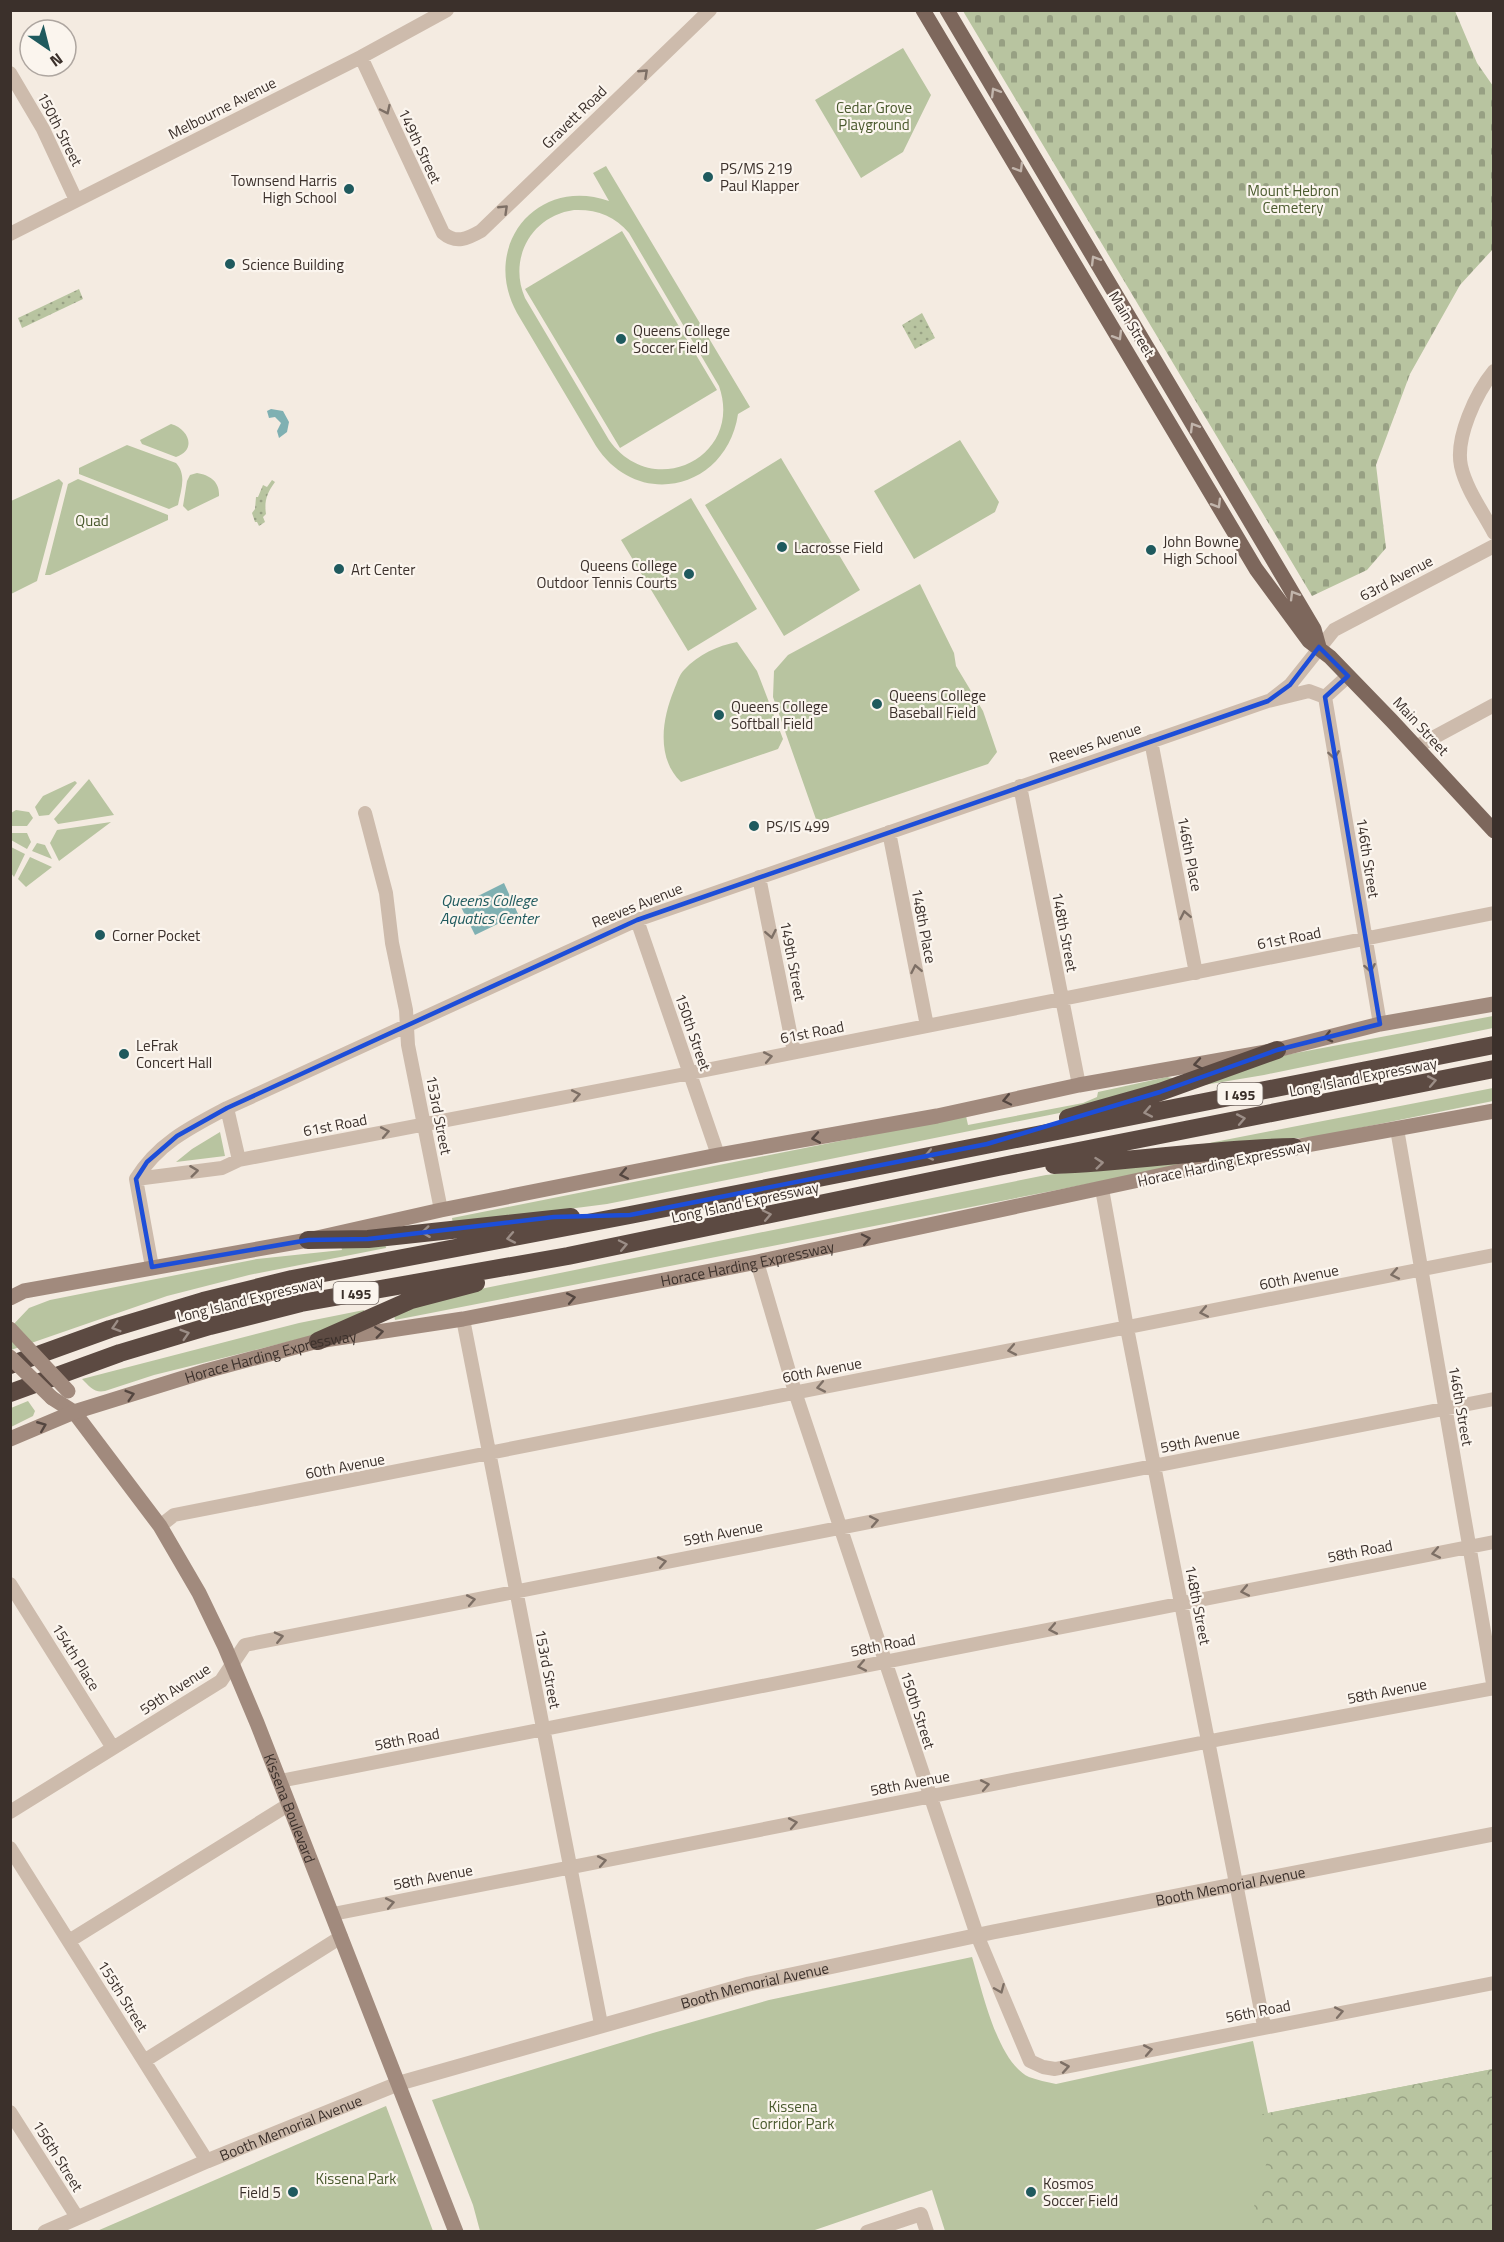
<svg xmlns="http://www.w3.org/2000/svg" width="1504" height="2242" font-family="'Titillium Web',sans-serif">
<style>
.green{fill:#b8c4a0;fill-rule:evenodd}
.forest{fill:url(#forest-crowns)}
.cemetery{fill:url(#cemetery-stones)}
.garden{fill:url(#garden-dots)}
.water{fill:#7fb0b2}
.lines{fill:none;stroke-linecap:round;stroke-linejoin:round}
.minor{stroke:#cdbbac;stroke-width:14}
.tertiary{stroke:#cdbbac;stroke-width:15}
.secondary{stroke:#a18a7d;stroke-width:15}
.primary{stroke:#7d675c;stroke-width:15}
.motorway{stroke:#5c4a42;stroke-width:18}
.secondary-bridge{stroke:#a18a7d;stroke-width:15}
.oneway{stroke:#7d6f65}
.oneway2{stroke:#c2b5ac}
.oneway3{stroke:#544640}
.oneway4{stroke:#9c8e87}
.marked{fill:none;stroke:#1d4ed8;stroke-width:4.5;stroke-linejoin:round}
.poi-dot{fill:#1f5a5e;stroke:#fbf5ee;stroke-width:2}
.labels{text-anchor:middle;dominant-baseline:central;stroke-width:4.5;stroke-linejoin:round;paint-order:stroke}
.shield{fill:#fbf5ee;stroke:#756b66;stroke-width:1.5}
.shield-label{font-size:14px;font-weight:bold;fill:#3b302b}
.park-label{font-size:15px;fill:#4a5a2e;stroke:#fbf5ee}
.street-label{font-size:15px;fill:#3b302b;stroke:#fbf5ee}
.poi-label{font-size:15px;fill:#3b302b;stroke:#fbf5ee;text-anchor:start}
.water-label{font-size:16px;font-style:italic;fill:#1f5a5e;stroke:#fbf5ee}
</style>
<defs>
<pattern id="forest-crowns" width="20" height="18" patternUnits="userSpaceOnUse" patternTransform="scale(1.5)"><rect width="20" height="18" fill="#b8c4a0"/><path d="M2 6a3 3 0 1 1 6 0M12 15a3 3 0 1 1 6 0" fill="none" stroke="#97a083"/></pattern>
<pattern id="cemetery-stones" width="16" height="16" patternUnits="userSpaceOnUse" patternTransform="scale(1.5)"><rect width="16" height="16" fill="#b8c4a0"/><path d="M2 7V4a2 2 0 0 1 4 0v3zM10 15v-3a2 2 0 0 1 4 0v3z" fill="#97a083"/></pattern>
<pattern id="garden-dots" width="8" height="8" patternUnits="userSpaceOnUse" patternTransform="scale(1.5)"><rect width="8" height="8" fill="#b8c4a0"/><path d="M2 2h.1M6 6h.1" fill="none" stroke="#97a083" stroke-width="1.8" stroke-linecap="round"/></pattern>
</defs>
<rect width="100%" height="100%" fill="#f4ebe1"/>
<!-- green -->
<path class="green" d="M903,48L931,95L903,152L861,178L815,100Z
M606,166L750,407L738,414C727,489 638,511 596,446L517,313C480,246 537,176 609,201L593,173ZM574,210C596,209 615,216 629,233L719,386C744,457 653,502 609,440L525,298C508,259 531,216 574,210Z
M622,231L717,390L620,448L525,289Z
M171,424C189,429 197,450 176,457L142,444L140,440Z
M960,440L999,502L995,512L914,559L874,491Z
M127,445L176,463C187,475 181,490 178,505L169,509L79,474V468Z
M781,458L860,590L784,636L705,505Z
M197,473C210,475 220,482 219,496L188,511L183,506L187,481L190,475Z
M59,479L63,483L37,581L11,594V501Z
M78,479L168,515V520L50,575H45L68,484Z
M691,498L757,609L688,651L621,540Z
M920,584L954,653L956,666L983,711L997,752L988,764L817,822L773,697L774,671L788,655Z
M737,642L757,671L783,739L778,749L681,782C656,758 662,719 674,690C677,683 679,675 684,670C699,654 717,646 737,642Z
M89,779L114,815L58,824L54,819Z
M75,781L77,783L49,815L39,816L35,807L43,796Z
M16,810L29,812L33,818L27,826H11V813Z
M111,822L59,861L50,843L57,830Z
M11,833H27L31,842L27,849L11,840Z
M37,843L45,845L52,859L32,851Z
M11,847L25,854L14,877L11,873Z
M30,857L52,867L26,887L18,879Z
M1493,1016V1028L1264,1075L1192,1087L1285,1055Z
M1167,1077L1172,1078L1174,1082L1119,1101L607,1204L453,1224L452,1218L966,1116L968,1125L1083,1103L1097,1097L1098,1092Z
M1493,1088V1101L1315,1137L1199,1145Z
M220,1132L225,1156L176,1162L192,1149Z
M1205,1158V1161L395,1320L394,1315L426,1300L1046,1175Z
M385,1242L386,1248L249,1275L167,1296L11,1350V1327L29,1308L50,1300L257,1259L342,1250L341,1246Z
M364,1310L365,1313L311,1336L154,1375L105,1391C94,1393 90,1387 82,1379L299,1323Z
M28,1401L35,1411L33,1416L11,1427V1408Z
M972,1957C982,1989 997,2062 1029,2077C1037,2080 1047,2082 1056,2084L1253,2041L1268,2113L1493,2069V2231H945L932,2190L812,2231H480L473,2205L432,2100L653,2033L769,2000Z
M386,2106L433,2231H97Z"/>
<!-- forest -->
<path class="forest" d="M1493,2069V2231H1247L1267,2161L1258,2115Z"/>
<!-- cemetery -->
<path class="cemetery" d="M963,11H1455L1477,63L1493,86V249L1460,285L1410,374L1376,465L1386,548L1367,570L1312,596Z"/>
<!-- garden -->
<path class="garden" d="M79,289L83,299L22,328L18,318Z
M922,313L935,338L915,349L902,325Z
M272,480L275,482C267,493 264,501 266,514L263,517L265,522L259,526L257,522H255L252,513L255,509L256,497H258L263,485L267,487Z"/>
<!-- water -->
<path class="water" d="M271,409L283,411L289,422L287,432L279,438L277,431L281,423L275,417L269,418L267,411Z
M504,883L518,914L475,935L460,905Z"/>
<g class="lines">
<!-- minor -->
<path class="minor" d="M361,57L443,233C456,244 467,239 481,231L710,10
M10,73L43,129L76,200
M10,234L361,57L447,10
M1494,371C1476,393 1455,438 1461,466C1466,489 1483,512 1494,533
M1325,697L1380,1024
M1325,697L1348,676
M1272,699L1290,685L1334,630L1494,546
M1151,741L1196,973
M1416,747L1494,705
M1020,786L1079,1085
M365,813L386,893L392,943L406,1010L408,1045L441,1210
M889,832L927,1026
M759,877L794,1052
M637,920L718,1155
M227,1108L239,1160
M1397,1129L1494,1689
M136,1179L222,1168L239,1160L706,1070L1494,913
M1102,1189L1127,1328L1264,2026
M757,1262L795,1392L977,1935L1030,2061L1043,2067L1055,2069L1494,1983
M152,1267L136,1179C158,1143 191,1127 227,1108L637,920L1268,701L1309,691L1325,697
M463,1319L601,2024
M160,1526L174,1515L1494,1255
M10,1584L113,1748
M280,1781L1494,1542
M10,1812L221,1681L245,1645L1494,1399
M10,1848L207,2161
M333,1914L1221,1739L1494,1688
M69,1941L288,1805
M144,2061L341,1937
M10,2112L77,2217
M867,2232L921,2214L927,2232"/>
<!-- tertiary -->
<path class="tertiary" id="s1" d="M45,2232L207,2161L400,2083L749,1984L993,1932L1494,1834"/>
<!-- secondary -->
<g class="secondary">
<path d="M1284,1149L1494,1111"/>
<path d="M10,1298L24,1291L308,1240L441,1210L718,1155L937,1116L1079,1085L1277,1050L1380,1024L1494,1004"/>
<path id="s2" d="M52,1398L74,1412L160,1526L199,1593L225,1647L257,1723L456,2232"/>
<path id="s3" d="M10,1439L74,1412L206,1371L318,1341L463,1319L757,1262L1260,1154"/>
</g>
<!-- primary -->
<path class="primary" d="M923,10L1256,569L1309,641L1330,657L1392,721L1494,831
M947,10L1314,629L1319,647"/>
<!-- motorway -->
<path class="motorway" d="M1068,1118L1160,1092L1277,1050
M1054,1165C1134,1162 1214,1148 1294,1147
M308,1240L368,1239L571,1217
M318,1341L411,1300L476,1283
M10,1365L110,1329L203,1301L292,1279L630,1215L1494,1045
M10,1393L120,1353L210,1326L301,1303L568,1256L998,1167L1494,1069"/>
<!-- secondary-bridge -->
<path class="secondary-bridge" d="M10,1329L68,1391
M10,1357L52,1398"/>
</g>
<!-- one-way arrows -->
<defs><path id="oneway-chevron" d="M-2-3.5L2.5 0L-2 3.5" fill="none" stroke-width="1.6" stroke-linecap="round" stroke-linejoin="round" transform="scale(1.5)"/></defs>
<g class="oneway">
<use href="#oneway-chevron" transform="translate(644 73) rotate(-43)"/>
<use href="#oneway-chevron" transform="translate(386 110) rotate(65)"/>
<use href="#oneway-chevron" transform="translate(504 209) rotate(-44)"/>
<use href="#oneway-chevron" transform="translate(1334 755) rotate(81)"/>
<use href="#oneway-chevron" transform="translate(1185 915) rotate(-101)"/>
<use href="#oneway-chevron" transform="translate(771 934) rotate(79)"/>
<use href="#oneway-chevron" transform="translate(1370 968) rotate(80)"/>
<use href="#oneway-chevron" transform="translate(916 969) rotate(-101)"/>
<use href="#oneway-chevron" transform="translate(768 1057) rotate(-11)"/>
<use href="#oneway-chevron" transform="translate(576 1095) rotate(-11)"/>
<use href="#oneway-chevron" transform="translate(385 1132) rotate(-11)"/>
<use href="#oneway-chevron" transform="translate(194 1171) rotate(-7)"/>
<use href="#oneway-chevron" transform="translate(1395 1274) rotate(169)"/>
<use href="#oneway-chevron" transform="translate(1204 1312) rotate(169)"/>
<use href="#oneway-chevron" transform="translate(1012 1350) rotate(169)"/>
<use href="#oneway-chevron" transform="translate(821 1387) rotate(169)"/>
<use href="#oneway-chevron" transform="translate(874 1521) rotate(-11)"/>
<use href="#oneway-chevron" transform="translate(1436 1553) rotate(169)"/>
<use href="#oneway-chevron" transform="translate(662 1562) rotate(-11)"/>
<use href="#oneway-chevron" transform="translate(1245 1591) rotate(169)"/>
<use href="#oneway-chevron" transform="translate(471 1600) rotate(-11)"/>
<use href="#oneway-chevron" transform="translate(1053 1629) rotate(169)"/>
<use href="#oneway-chevron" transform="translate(279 1637) rotate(-13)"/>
<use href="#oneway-chevron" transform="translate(862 1666) rotate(169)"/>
<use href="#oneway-chevron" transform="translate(985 1785) rotate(-11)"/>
<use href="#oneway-chevron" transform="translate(793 1823) rotate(-11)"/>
<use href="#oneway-chevron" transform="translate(602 1861) rotate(-11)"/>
<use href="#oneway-chevron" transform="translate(390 1903) rotate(-11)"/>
<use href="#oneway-chevron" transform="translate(1000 1989) rotate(67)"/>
<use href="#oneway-chevron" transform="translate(1339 2012) rotate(-11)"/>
<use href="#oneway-chevron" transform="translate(1148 2050) rotate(-11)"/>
<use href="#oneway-chevron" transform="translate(1065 2067) rotate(-10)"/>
</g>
<g class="oneway2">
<use href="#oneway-chevron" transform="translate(995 92) rotate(-121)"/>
<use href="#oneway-chevron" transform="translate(1019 168) rotate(59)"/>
<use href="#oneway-chevron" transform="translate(1095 260) rotate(-121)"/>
<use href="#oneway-chevron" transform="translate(1118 336) rotate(59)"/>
<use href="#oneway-chevron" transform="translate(1194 427) rotate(-121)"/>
<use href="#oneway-chevron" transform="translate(1217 504) rotate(59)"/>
<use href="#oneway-chevron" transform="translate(1294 595) rotate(-121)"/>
</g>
<g class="oneway3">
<use href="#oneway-chevron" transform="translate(1328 1037) rotate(166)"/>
<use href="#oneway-chevron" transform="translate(1198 1064) rotate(170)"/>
<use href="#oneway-chevron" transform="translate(1007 1100) rotate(168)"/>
<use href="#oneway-chevron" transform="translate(816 1138) rotate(170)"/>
<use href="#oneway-chevron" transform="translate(624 1174) rotate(169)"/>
<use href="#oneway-chevron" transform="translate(866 1239) rotate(-12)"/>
<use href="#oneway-chevron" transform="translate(571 1298) rotate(-11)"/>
<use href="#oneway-chevron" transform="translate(379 1332) rotate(-8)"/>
<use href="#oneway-chevron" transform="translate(130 1395) rotate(-17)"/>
<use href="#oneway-chevron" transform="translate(42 1426) rotate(-22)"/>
</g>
<g class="oneway4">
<use href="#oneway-chevron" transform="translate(1432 1081) rotate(-11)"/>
<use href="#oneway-chevron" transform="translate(1148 1112) rotate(169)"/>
<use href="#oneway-chevron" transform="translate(1241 1119) rotate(-11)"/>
<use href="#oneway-chevron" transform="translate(929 1155) rotate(169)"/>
<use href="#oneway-chevron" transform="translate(1099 1163) rotate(-6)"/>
<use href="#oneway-chevron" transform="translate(767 1215) rotate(-12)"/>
<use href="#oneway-chevron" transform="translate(426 1232) rotate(173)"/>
<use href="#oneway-chevron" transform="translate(511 1238) rotate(169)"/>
<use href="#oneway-chevron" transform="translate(623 1245) rotate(-12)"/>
<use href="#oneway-chevron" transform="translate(116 1327) rotate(163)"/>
<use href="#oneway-chevron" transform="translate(185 1334) rotate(-17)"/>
</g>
<!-- marked area -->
<path class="marked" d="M1319,647L1348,676L1325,697L1380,1024L1277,1050L1160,1092L987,1144L630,1215L554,1217L368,1239L308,1240L152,1267L136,1179L147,1162L177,1136L227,1108L637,920L1268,701L1290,685Z"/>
<!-- markers -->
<g class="poi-dot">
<circle cx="708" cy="177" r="6"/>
<circle cx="349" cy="189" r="6"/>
<circle cx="230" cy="264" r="6"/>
<circle cx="621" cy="339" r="6"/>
<circle cx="782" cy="547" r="6"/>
<circle cx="1151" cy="550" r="6"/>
<circle cx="339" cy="569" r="6"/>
<circle cx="689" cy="574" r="6"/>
<circle cx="877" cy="704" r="6"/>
<circle cx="719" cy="715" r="6"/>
<circle cx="754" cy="826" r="6"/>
<circle cx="100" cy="935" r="6"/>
<circle cx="124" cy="1054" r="6"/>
<circle cx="293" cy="2192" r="6"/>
<circle cx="1031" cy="2192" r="6"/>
</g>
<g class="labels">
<!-- shield labels -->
<g class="shield">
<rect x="1217.5" y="1083" width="45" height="22" rx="4.5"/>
<rect x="333.5" y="1282" width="45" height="22" rx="4.5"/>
</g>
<g class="shield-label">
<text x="1240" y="1094">I 495</text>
<text x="356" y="1293">I 495</text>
</g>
<!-- park labels -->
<g class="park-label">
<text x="874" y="107">Cedar Grove<tspan x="874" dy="17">Playground</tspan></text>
<text x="1293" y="190">Mount Hebron<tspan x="1293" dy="17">Cemetery</tspan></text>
<text x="92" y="520">Quad</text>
<text x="793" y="2106">Kissena<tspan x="793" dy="17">Corridor Park</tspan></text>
<text x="356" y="2178">Kissena Park</text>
</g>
<!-- street labels -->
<g class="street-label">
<text transform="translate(222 108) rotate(-27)">Melbourne Avenue</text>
<text transform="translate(574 117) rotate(-44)">Gravett Road</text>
<text transform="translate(60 129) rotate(63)">150th Street</text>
<text transform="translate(420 146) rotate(65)">149th Street</text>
<text transform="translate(1132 324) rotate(59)">Main Street</text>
<text transform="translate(1396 578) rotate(-28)">63rd Avenue</text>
<text transform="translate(1421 726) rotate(47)">Main Street</text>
<text transform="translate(1095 743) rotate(-19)">Reeves Avenue</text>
<text transform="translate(1190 854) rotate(79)">146th Place</text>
<text transform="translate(1368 858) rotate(81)">146th Street</text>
<text transform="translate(637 905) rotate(-22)">Reeves Avenue</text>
<text transform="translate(924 926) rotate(79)">148th Place</text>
<text transform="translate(1065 932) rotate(79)">148th Street</text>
<text transform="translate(1289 938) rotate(-11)">61st Road</text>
<text transform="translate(793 961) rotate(79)">149th Street</text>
<text transform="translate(693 1032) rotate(71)">150th Street</text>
<text transform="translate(812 1032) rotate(-11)">61st Road</text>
<text transform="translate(1363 1077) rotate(-11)">Long Island Expressway</text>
<text transform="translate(439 1115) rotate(79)">153rd Street</text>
<text transform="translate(335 1125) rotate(-11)">61st Road</text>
<text transform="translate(1224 1163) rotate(-12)">Horace Harding Expressway</text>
<text transform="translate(745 1202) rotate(-12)">Long Island Expressway</text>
<text stroke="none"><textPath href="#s3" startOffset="760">Horace Harding Expressway</textPath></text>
<text transform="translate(1299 1277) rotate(-11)">60th Avenue</text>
<text transform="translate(250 1299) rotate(-14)">Long Island Expressway</text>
<text stroke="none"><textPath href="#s3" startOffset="274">Horace Harding Expressway</textPath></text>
<text transform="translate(822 1370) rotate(-11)">60th Avenue</text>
<text transform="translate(1461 1406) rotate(80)">146th Street</text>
<text transform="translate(1200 1440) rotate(-11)">59th Avenue</text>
<text transform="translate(345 1466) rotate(-11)">60th Avenue</text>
<text transform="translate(723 1533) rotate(-11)">59th Avenue</text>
<text transform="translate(1360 1551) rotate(-11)">58th Road</text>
<text transform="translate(1198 1605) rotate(79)">148th Street</text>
<text transform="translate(883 1645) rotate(-11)">58th Road</text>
<text transform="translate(76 1657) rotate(58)">154th Place</text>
<text transform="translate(548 1669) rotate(79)">153rd Street</text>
<text transform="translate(175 1689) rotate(-33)">59th Avenue</text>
<text transform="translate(1387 1691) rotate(-11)">58th Avenue</text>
<text transform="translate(918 1710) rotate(72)">150th Street</text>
<text transform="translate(407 1739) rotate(-11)">58th Road</text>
<text transform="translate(910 1783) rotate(-11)">58th Avenue</text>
<text stroke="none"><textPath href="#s2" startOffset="480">Kissena Boulevard</textPath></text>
<text transform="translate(433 1877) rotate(-11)">58th Avenue</text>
<text stroke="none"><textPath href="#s1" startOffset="1239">Booth Memorial Avenue</textPath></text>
<text stroke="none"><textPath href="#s1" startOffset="753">Booth Memorial Avenue</textPath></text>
<text transform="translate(123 1996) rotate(58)">155th Street</text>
<text transform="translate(1258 2011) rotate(-11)">56th Road</text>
<text stroke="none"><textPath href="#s1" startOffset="267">Booth Memorial Avenue</textPath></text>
<text transform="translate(58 2156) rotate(58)">156th Street</text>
</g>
<!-- poi labels -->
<g class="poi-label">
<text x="720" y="168">PS/MS 219<tspan x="720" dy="17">Paul Klapper</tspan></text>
<text x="337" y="180" text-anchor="end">Townsend Harris<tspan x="337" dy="17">High School</tspan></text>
<text x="242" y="264">Science Building</text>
<text x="633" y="330">Queens College<tspan x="633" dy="17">Soccer Field</tspan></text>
<text x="1163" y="541">John Bowne<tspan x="1163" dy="17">High School</tspan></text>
<text x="794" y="547">Lacrosse Field</text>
<text x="677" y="565" text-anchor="end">Queens College<tspan x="677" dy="17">Outdoor Tennis Courts</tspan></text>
<text x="351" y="569">Art Center</text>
<text x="889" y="695">Queens College<tspan x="889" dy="17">Baseball Field</tspan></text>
<text x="731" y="706">Queens College<tspan x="731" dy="17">Softball Field</tspan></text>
<text x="766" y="826">PS/IS 499</text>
<text x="112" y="935">Corner Pocket</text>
<text x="136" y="1045">LeFrak<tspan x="136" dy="17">Concert Hall</tspan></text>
<text x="1043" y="2183">Kosmos<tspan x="1043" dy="17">Soccer Field</tspan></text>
<text x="281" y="2192" text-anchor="end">Field 5</text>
</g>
<!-- water labels -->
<g class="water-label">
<text x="489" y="900">Queens College<tspan x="489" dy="18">Aquatics Center</tspan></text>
</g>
</g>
<!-- border -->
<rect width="1504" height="2242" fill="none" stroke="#3b302b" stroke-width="24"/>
<!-- north arrow -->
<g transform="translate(48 48) rotate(145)"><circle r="28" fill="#fbf5ee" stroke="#aea6a0" stroke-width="1.5"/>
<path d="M0-4.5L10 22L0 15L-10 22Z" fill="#1f5a5e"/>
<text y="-9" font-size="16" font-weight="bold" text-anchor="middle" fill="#3b302b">N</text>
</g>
</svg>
